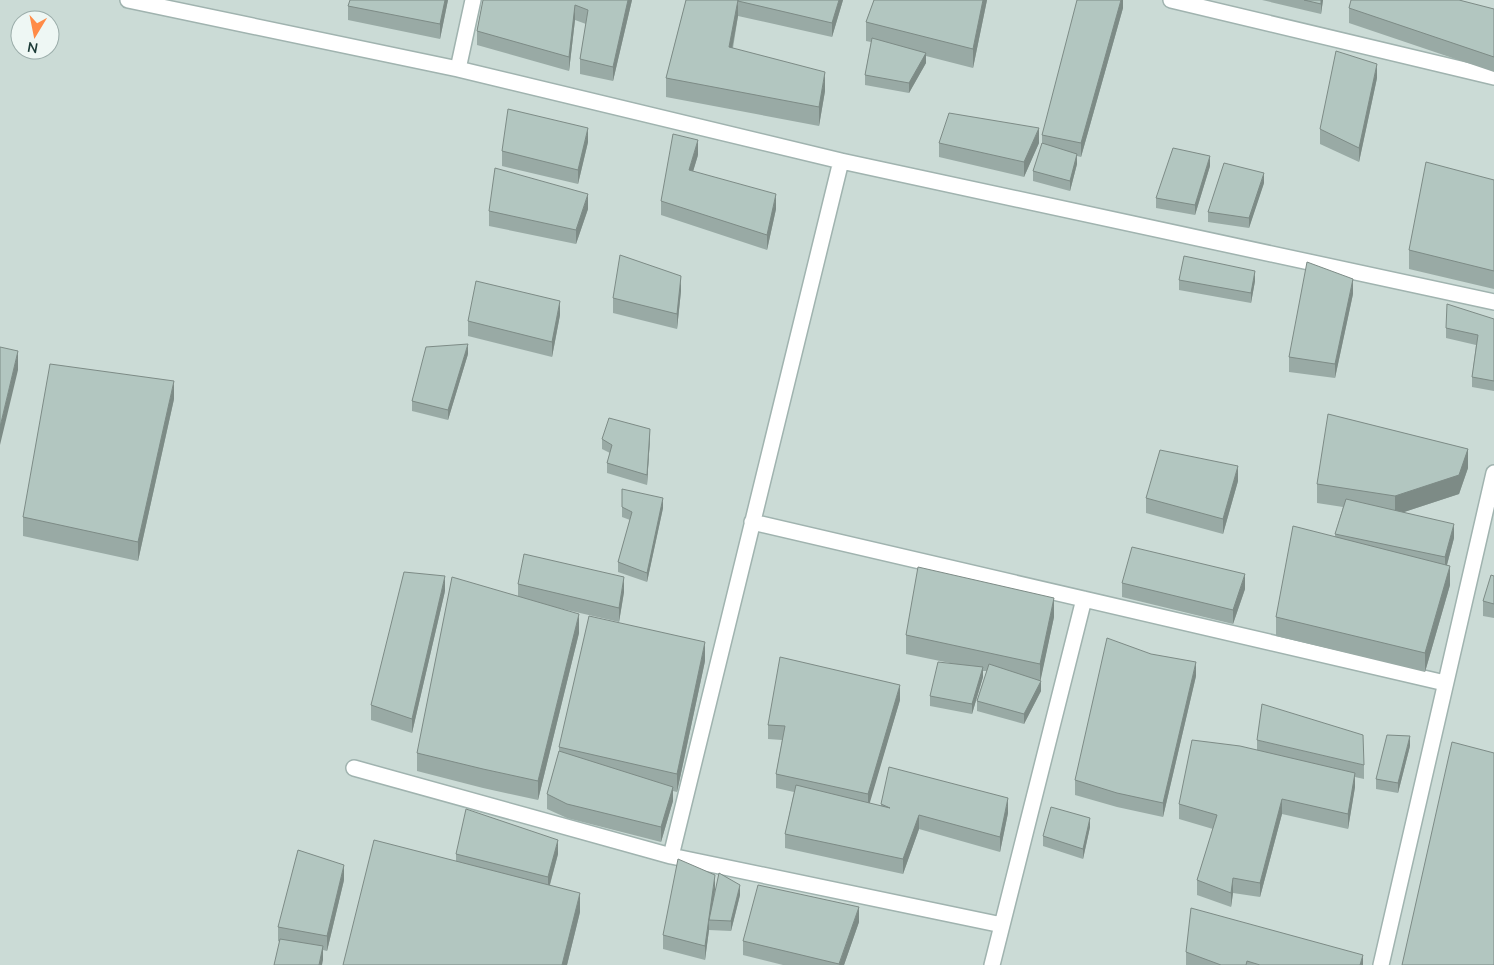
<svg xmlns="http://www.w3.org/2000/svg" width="1494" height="965" font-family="Mulish,sans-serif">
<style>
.built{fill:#cbdbd6;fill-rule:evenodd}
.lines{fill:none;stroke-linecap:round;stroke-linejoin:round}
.minor-casing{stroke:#a0b3af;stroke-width:18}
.minor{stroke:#fff;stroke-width:15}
.wall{fill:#99aaa5}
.shaded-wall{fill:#7d8b86}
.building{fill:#b2c6c0;stroke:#7d8b86}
</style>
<rect width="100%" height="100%" fill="#ddebe7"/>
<!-- built -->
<path class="built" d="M0,0H1494V965H0ZM20,20H50V50H20Z"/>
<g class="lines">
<!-- minor casing -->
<g class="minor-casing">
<path id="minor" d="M128,0L458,69L841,161L1494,302
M1171,0L1494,77
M458,69L473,0
M752,522L1445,683
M354,768L671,856L1002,925
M671,856L841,161
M992,965L1084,599
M1381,965L1494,473"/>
</g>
<!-- minor -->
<use href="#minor" class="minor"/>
</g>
<!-- wall -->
<path class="wall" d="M448,0L440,39L348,20V6Z
M483,0H632L613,81L580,74V59L586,24L575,20L569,71L477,45V31Z
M686,0H843L832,37L738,16L733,48L825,91L819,126L666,97V78Z
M874,0H987L973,68L926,56V63L909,93L865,85V75L871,42L866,41V22Z
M1123,0V8L1081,157L1077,156V164L1070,191L1033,181V171L1042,146V135Z
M1262,0H1323L1321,14Z
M1349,8L1494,9V72L1349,23Z
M1377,78L1359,162L1320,144V129Z
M588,142L578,184L502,166V151Z
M939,143H1039L1024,177L939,157Z
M698,155L693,171L776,209L767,250L661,215V201Z
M1210,166L1195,215L1156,208V198Z
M1494,180V289L1409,269V250Z
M1264,183L1249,228L1208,222V212Z
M588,209L576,244L489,226V211Z
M1179,280L1255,281L1251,303L1179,290Z
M681,291L677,329L613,313V298Z
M1353,294L1335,378L1289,372V357Z
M560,315L552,357L468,336V321Z
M1494,319V391L1472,387V377L1476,345L1446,338V328Z
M468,354L448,420L412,411V401Z
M174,399L138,561L23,536V517Z
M650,438L647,485L607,473V463L610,453L602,449V439Z
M1468,468L1459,494L1404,512L1454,538L1447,565L1450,585L1425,672L1276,636V617L1335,537V534L1343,507L1317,503V484Z
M1238,481L1223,534L1146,513V498Z
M622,507L663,508L647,582L618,572V562L630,520L622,517Z
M1494,576V618L1483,616V601Z
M1122,583L1245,589L1233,624L1122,597Z
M518,584L624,592L619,622L554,607L579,633L538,800L483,788L417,771V753L518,596Z
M445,591L412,733L371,720V705Z
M1054,617L1040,681L1041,691L1024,724L977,711V701L987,671H983V677L972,714L930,706V696L950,663L906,654V635Z
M705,661L677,792L673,791V801L661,842L567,818L547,809V794L559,751V747Z
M1196,676L1163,817L1117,807L1075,795V780Z
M900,700L869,803L881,806V804L1008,813L1000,852L919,829L903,874L785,848V834L794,792L776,788V774L782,740L768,739V725Z
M1257,740L1364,765V779L1355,777V787L1348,829L1282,814L1260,897L1233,893L1231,907L1197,895V880L1213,829L1179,819V804L1257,750Z
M1410,746L1398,793L1376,789V779Z
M1090,827L1083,859L1043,846V836Z
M456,854H558L550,885L580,912L567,965H343L456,861Z
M344,880L327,951L323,950V960L278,941V927Z
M715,889L714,897L740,895L731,931L709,930L705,960L663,949V935Z
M859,922L844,965H783L743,955V941Z
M1186,952L1363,965H1186Z"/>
<!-- shaded-wall -->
<path class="shaded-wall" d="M445,0H448L440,39V24Z
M628,0H632L613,81V67Z
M738,0V16L729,65V47Z
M839,0H843L832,37V23Z
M983,0H987L973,68V49Z
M1121,0H1123V8L1081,157V143Z
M1321,0H1323L1321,14Z
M575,5V20L569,71V57Z
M926,53V63L909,93V83Z
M1377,64V78L1359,162V148Z
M825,72V91L819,126V107Z
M588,128V142L578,184V170Z
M1039,128V143L1024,177V162Z
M698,140V155L689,185V170Z
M1077,154V164L1070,191V181Z
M1210,156V166L1195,215V205Z
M1264,173V183L1249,228V218Z
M588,194V209L576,244V230Z
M776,194V209L767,250V235Z
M1255,271V281L1251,303V293Z
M681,276V291L677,329V314Z
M1353,279V294L1335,378V364Z
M560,301V315L552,357V342Z
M468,344V354L448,420V410Z
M18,351V370L0,445V427Z
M174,381V399L138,561V542Z
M650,429V438L647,485V475Z
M1468,449V468L1459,494L1395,515V496Z
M1238,466V481L1223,534V519Z
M663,498V508L647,582V573Z
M1454,524V538L1445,572V557Z
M1450,566V585L1425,672V653Z
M1245,574V589L1233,624V610Z
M445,576V591L412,733V719Z
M624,577V592L619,622V608Z
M1054,598V617L1040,683L1041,681V691L1024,724V714L1040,683V664Z
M579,614V633L538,800V781Z
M705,642V661L677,792V774Z
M1196,662V676L1163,817V803Z
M983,667V677L972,714V704Z
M900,685V700L868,809V794Z
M1410,736V746L1398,793V783Z
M1355,773V787L1348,829V814Z
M673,787V801L661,842V827Z
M1008,798V813L1000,852V837Z
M1282,799V814L1260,897V883Z
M919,815V829L903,874V859Z
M1090,818V827L1083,859V849Z
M558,840V854L548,891V877Z
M344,865V880L327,951V936Z
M715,875V889L711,920H709V930L705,960V946Z
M1233,878V893L1231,907V893Z
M740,885V895L731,931V921Z
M580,893V912L567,965H562Z
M859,907V922L844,965H839Z
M323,946V960L322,965H319Z
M1363,955V965H1360Z"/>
<!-- building -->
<path class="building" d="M350,0H445L440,24L348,6Z
M483,0H628L613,67L580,59L588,10L575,5L569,57L477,31Z
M686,0H738L729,47L825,72L819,107L666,78Z
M738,0H839L832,23L738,1Z
M874,0H983L973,49L866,22Z
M1077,0H1121L1081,143L1042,135Z
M1304,0H1321V4Z
M1351,0H1459L1494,9V57L1349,8Z
M872,38L926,53L909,83L865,75Z
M1336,51L1377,64L1359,148L1320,129Z
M508,109L588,128L578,170L502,151Z
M949,113L1039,128L1024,162L939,143Z
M673,134L698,140L689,170L776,194L767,235L661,201Z
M1042,143L1077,154L1070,181L1033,171Z
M1173,148L1210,156L1195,205L1156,198Z
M1426,162L1494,180V271L1409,250Z
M1224,163L1264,173L1249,218L1208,212Z
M495,168L588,194L576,230L489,211Z
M620,255L681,276L677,314L613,298Z
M1184,256L1255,271L1251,293L1179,280Z
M1307,262L1353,279L1335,364L1289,357Z
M476,281L560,301L552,342L468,321Z
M1447,304L1494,319V381L1472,377L1478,335L1446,328Z
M468,344L448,410L412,401L426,347Z
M0,347L18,351L0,427Z
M50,364L174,381L138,542L23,517Z
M1328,414L1468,449L1459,475L1395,496L1317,484Z
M609,418L650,429L647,475L607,463L612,445L602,439Z
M1160,450L1238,466L1223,519L1146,498Z
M622,489L663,498L647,573L618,562L632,512L622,507Z
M1346,499L1454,524L1445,557L1335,534Z
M1293,526L1450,566L1425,653L1276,617Z
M1132,547L1245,574L1233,610L1122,583Z
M524,554L624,577L619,608L518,584Z
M918,567L1054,598L1040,664L906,635Z
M404,572L445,576L412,719L371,705Z
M1491,575L1494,576V604L1483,601Z
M452,577L579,614L538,781L483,769L417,753Z
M589,616L705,642L677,774L559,747Z
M1107,638L1151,654L1196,662L1163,803L1117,793L1075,780Z
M780,657L900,685L868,794L776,774L785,726L768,725Z
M938,662L983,667L972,704L930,696Z
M989,664L1041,681L1024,714L977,701Z
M1262,704L1363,735L1364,765L1257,740Z
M1387,735L1410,736L1398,783L1376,779Z
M1192,740L1240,746L1355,773L1348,814L1282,799L1260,883L1233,878L1231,893L1197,880L1217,815L1179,804Z
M1452,742L1494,753V965H1402Z
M559,751L673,787L661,827L567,804L547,794Z
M889,767L1008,798L1000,837L919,815L903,859L785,834L796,785L890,808L881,804Z
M1051,807L1090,818L1083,849L1043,836Z
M466,809L558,840L548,877L456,854Z
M374,840L580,893L562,965H343Z
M298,850L344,865L327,936L278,927Z
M678,859L715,875L705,946L663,935Z
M719,873L740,885L731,921L709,920Z
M758,885L859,907L839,964L743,941Z
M1191,908L1363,955L1360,965H1260L1247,961L1246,965H1221L1186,952Z
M280,939L323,946L319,965H274Z"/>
<!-- north arrow -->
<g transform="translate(35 35) rotate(190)"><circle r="24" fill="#eef7f4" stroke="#9aaca9"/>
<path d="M0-4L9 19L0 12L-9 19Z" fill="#ff8b47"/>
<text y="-8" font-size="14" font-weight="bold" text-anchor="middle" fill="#1d3c38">N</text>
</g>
</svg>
